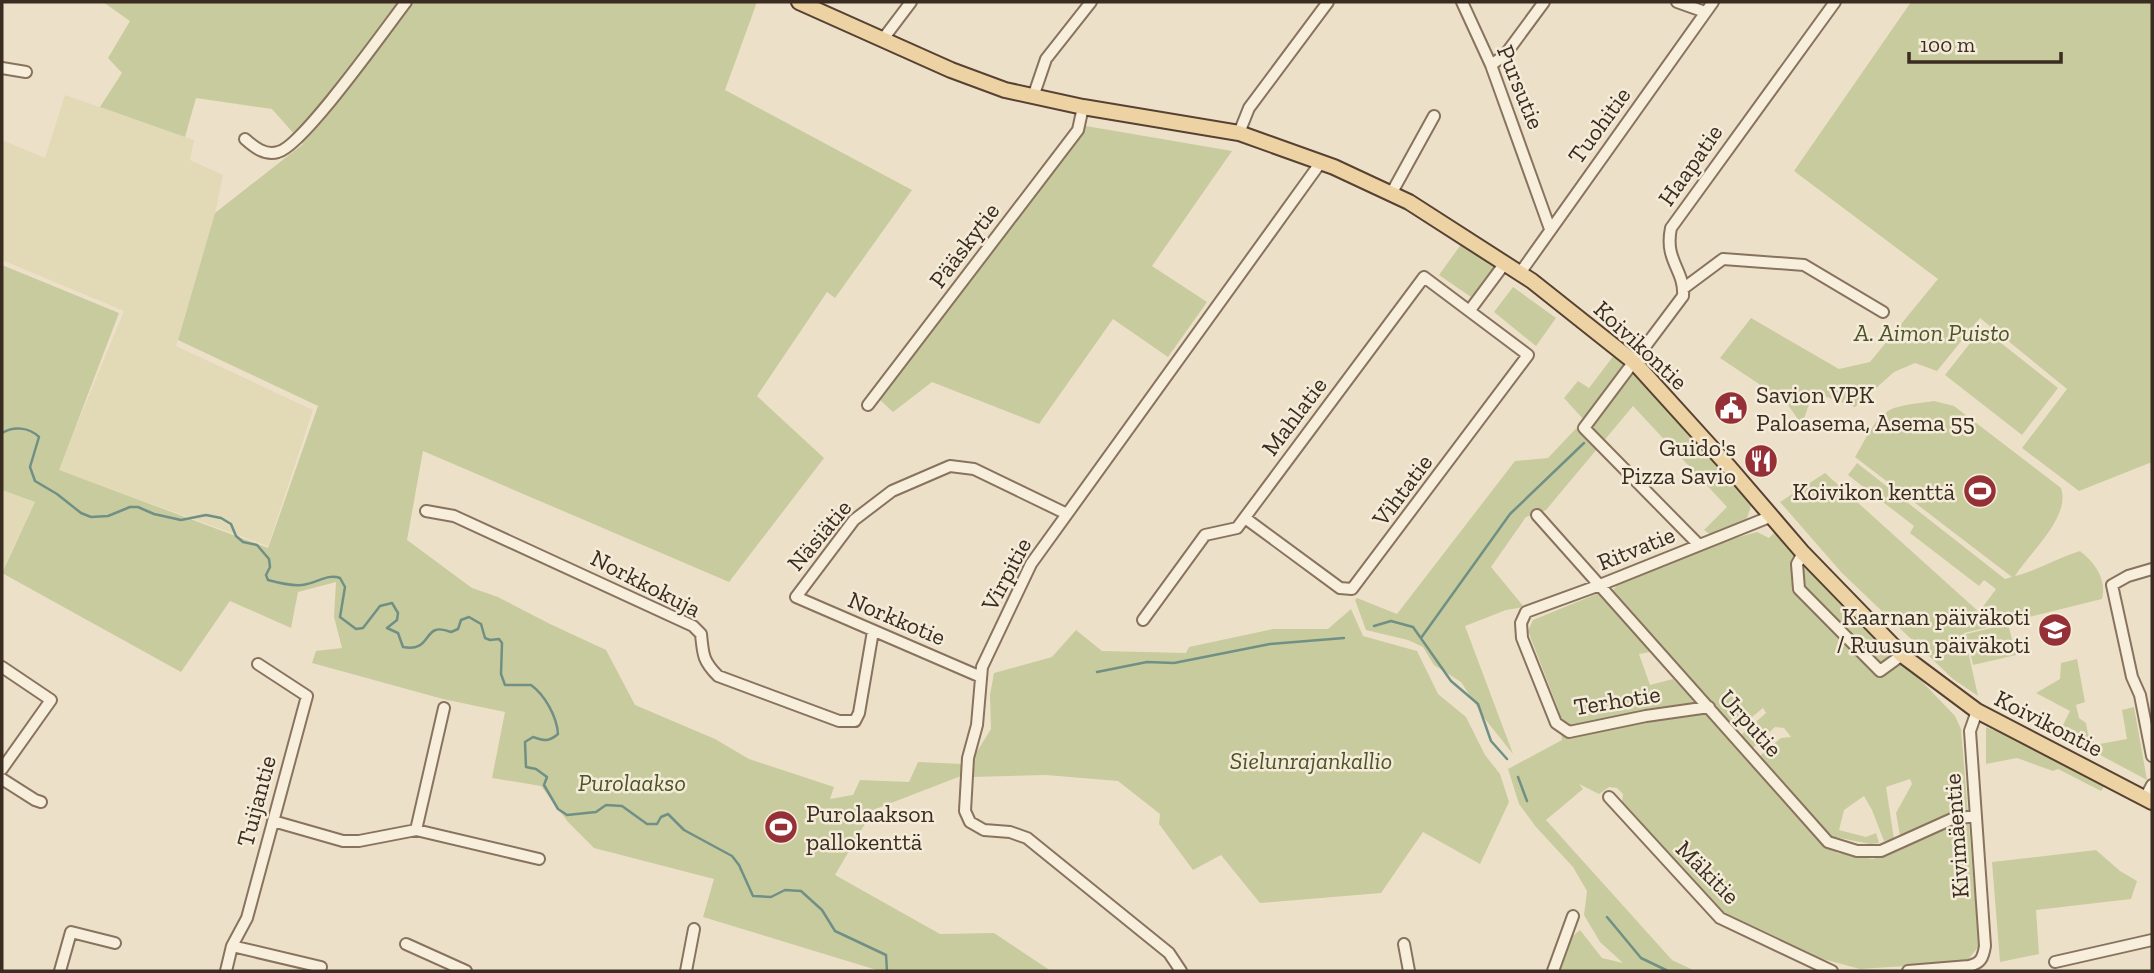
<svg xmlns="http://www.w3.org/2000/svg" width="2154" height="973" font-family="'Zilla Slab',serif">
<style>
.farmland{fill:#e2d9b7}
.green{fill:#c8cb9d}
.lines{fill:none;stroke-linecap:round;stroke-linejoin:round}
.stream{stroke:#709086;stroke-width:2.5}
.minor-casing{stroke:#88735e;stroke-width:14}
.major-casing{stroke:#574132;stroke-width:18}
.minor{stroke:#f8eedc;stroke-width:10}
.major{stroke:#edd3a4;stroke-width:14}
.labels{text-anchor:middle;dominant-baseline:central;stroke-width:5;stroke-linejoin:round;paint-order:stroke}
.street-label{font-size:24px;fill:#3a2c21;stroke:#f4ebd8}
.park-label{font-size:24px;font-style:italic;fill:#4c5529;stroke:#f4ebd8}
.poi-label{font-size:24px;fill:#3a2c21;stroke:#f4ebd8;text-anchor:end}
</style>
<rect width="100%" height="100%" fill="#ede0c9"/>
<!-- farmland -->
<path class="farmland" d="M65,95L194,140L190,160L223,175L215,213L176,346L313,410L268,546L58,470L124,311L2,260V140L45,158Z
M2,490L35,502L2,571Z"/>
<!-- green -->
<path class="green" d="M103,2H757L725,90L912,190L835,298L827,292L757,396L824,458L729,582L423,451L407,540L472,588L498,597L550,624L606,650L635,705L715,739L749,759L834,787L830,799L853,795L860,780L909,782L918,762L963,764L961,776L873,810L835,875L940,934L994,933L1051,971H880L703,917L714,879L594,848L568,822L541,786L492,778L505,712L443,699L312,663L316,651L342,648L334,617L336,582L298,592L291,628L230,601L181,672L2,573L35,502L2,490V265L119,313L59,470L268,548L318,406L178,340L215,213L303,144L272,109L196,98L185,137L100,107L122,73L108,58L130,21Z
M1911,2H2152V462L2079,491L2022,448L2067,389L1980,318L1937,371L1915,363L1894,372L1855,407L1813,392L1802,425L1786,402L1720,358L1751,318L1839,369L1870,362L1938,279L1794,171Z
M1086,126L1232,151L1152,266L1207,302L1168,357L1113,319L1039,424L932,382L893,412L879,399Z
M1462,243L1495,266L1471,297L1439,275Z
M1513,287L1556,318L1536,346L1494,312Z
M1982,328L2058,388L2022,435L1945,375Z
M1615,354L1629,363L1777,530L1955,716L1961,729L1979,946L1966,962L1860,969L1823,959L1723,912L1622,803L1623,794L1617,788L1609,787L1599,794L1579,784L1583,789L1546,820L1672,960L1695,971H1557L1567,941L1580,930L1602,958L1623,963L1600,942L1584,915L1587,891L1573,867L1536,827L1519,804L1508,769L1562,740L1559,711L1528,631L1533,620L1599,593L1650,652L1639,654L1650,685L1673,679L1837,853L1873,859L1902,847L1896,813L1912,784L1910,779L1886,787L1894,839L1884,841L1872,810L1864,796L1844,810L1839,830L1866,837L1876,833L1879,843L1870,844L1830,836L1760,756L1781,738L1791,737L1784,728L1775,727L1753,748L1741,735L1766,713L1763,708L1736,730L1613,590L1619,583L1721,542L1757,532L1769,538L1774,533L1751,506L1746,521L1711,535L1704,530L1727,507L1633,406L1546,510L1526,517L1491,567L1524,607L1506,610L1465,626L1513,754L1485,719L1461,682L1434,665L1423,647L1408,640L1366,630L1355,600L1357,598L1397,614L1515,461L1548,458L1584,420L1564,398L1578,381L1589,388Z
M1934,401L1954,406L2061,488C2071,517 2030,552 2015,576C2038,570 2058,558 2080,551C2095,563 2107,579 2102,599L1964,633L1978,696L1953,679L1842,573L1780,502L1825,473L1979,612L1996,589L1984,580L1979,586L1910,533L1914,526L1848,475L1857,463L2005,579L2012,577L1855,457C1865,441 1875,415 1894,408C1907,404 1921,403 1934,401Z
M1351,609L1363,636L1417,651L1438,694L1466,717L1485,755L1500,774L1509,802L1480,864L1423,832L1381,893L1260,903L1221,855L1193,870L1159,824L1160,814L1118,781L1046,775L971,777L973,758L991,729L990,695L994,673L1052,657L1076,630L1102,651L1186,653L1189,647L1273,629H1328Z
M2008,624L2016,655L1973,665L1966,634Z
M2077,659L2085,702L2076,705L2079,718L2086,723L2088,734H2092L2094,745L2127,739L2122,710L2134,707L2147,780L2059,733L2070,711L2036,693L2060,679L2061,663Z
M1986,727L2013,738L2105,785L2101,791L2058,769L2053,771L2017,758L1986,764Z
M2096,850L2120,871L2137,881L2131,899L2036,910L2039,954L2000,962L1992,862Z"/>
<g class="lines">
<!-- stream -->
<path class="stream" d="M2,433C13,426 29,427 39,437L30,467L35,481L57,494L81,513L91,517L108,516L130,507H138L154,514L181,520L206,515L221,518L231,524L236,536L243,542L257,545L269,559L270,567L266,575L268,580C279,583 291,586 302,585C316,584 327,573 340,578L345,587L340,617L356,629L363,628L380,606L392,603L398,613L397,620L387,628L398,633L403,647C434,653 421,620 451,632L458,629L461,620L469,617L481,624L485,638L490,640L499,639L502,643L501,674L505,685H531C545,695 557,717 558,734C549,742 544,741 533,737L525,742L526,767L536,769L547,777L544,785L558,809L567,815L596,812L606,805L622,806L647,824H657L661,817L668,814L684,830L732,856L739,865L753,896L771,897L785,890L801,891L822,910L835,931L886,955L887,971
M1374,626L1391,621L1413,627L1451,681L1478,704L1491,741L1507,759
M1421,638L1510,514L1584,443
M1097,672L1147,662L1174,663L1270,644L1344,638
M1518,777L1527,801
M1607,917L1641,958L1668,971"/>
<!-- minor casing -->
<g class="minor-casing">
<path id="minor" d="M1462,2L1491,65L1550,229
M1677,2L1705,12
M883,39L911,2
M1491,65L1505,55L1544,2
M2,68L26,72
M1033,97L1046,59L1091,2
M1239,133L1249,108L1328,2
M245,139C254,147 265,156 278,152C302,147 386,28 406,2
M1391,194L1434,116
M1520,273L1713,2
M1684,288L1723,259L1804,265L1883,312
M1470,310L1505,263
M868,405L1078,130L1083,107
M426,511L454,516L693,626L701,634C703,655 703,661 718,676L839,721H855L859,713L873,631
M1537,515L1828,842L1857,851H1881L1952,819L1976,816
M1699,545L1584,428L1683,296C1685,270 1664,261 1671,228L1835,2
M1803,553L1797,564L1799,589L1880,671L1902,655
M2152,569L2128,576L2112,585L2132,677L2140,695L2152,756
M1143,620L1205,535L1237,528C1299,444 1362,361 1424,277L1528,355L1352,589L1340,588L1245,518
M2,667L51,700L2,769
M981,677L796,597L854,520L892,491L950,466L974,469L1067,514
M1709,707L1646,716L1569,732L1556,723L1522,638L1521,623L1526,612L1600,585L1772,516
M2,779L35,800L41,802
M1609,797L1720,918L1832,971
M2145,798L2152,785
M273,821L343,841H359L416,830L539,859
M416,830L444,708
M406,944L466,971
M1404,944L1409,971
M232,946L321,967
M2055,962L2152,940
M60,971L71,932L115,943
M226,971L232,946L247,918L307,696L258,664
M686,971L694,929
M1181,971L1169,953L1027,838L1010,832L984,830L970,822L965,811L968,758L977,725L982,667L1031,564L1321,162
M1553,971L1573,916
M1908,971L1969,966C1981,963 1983,958 1985,946L1970,731L1977,711"/>
</g>
<!-- major casing -->
<g class="major-casing">
<path id="major" d="M799,2L951,70L1005,90L1083,107L1239,133L1334,167L1409,202L1532,281L1634,362L1730,468L1803,553L1902,655L1977,711L2152,802"/>
</g>
<!-- minor -->
<use href="#minor" class="minor"/>
<!-- major -->
<use href="#major" class="major"/>
</g>
<!-- icons -->
<defs>
<g id="civic-disc" transform="scale(1.75)"><circle r="9.5" fill="#953136" stroke="#f4ebd8"/><path d="M-.6-6.5H3V-4.5H.6V-3L4-1V1h2V6H-6V1h2V-1L-.6-3ZM-1.2 2.5V6h2.4V2.5Z" fill="#fff"/></g>
<g id="restaurant-disc" transform="scale(1.75)"><circle r="9.5" fill="#953136" stroke="#f4ebd8"/><path d="M-5-6h1v4h1v-4h1v4h1v-4h1v5L-1.5 .5V6h-2V.5L-5-1ZM5-6V6H3V1.5H1.5Q1.5-4 5-6Z" fill="#fff"/></g>
<g id="stadium-disc" transform="scale(1.75)"><circle r="9.5" fill="#953136" stroke="#f4ebd8"/><path d="M0-5a6.5 5 0 1 0 0 10a6.5 5 0 1 0 0-10ZM-3.5-1.8h7v3.6h-7Z" fill="#fff"/></g>
<g id="school-disc" transform="scale(1.75)"><circle r="9.5" fill="#953136" stroke="#f4ebd8"/><path d="M0-5L7-2L0 1L-7-2ZM-4 1L0 2.5L4 1V4Q0 6-4 4Z" fill="#fff"/></g>
</defs>
<g fill-rule="evenodd">
<use href="#civic-disc" x="1731" y="408"/>
<use href="#restaurant-disc" x="1761" y="461"/>
<use href="#stadium-disc" x="1980" y="491"/>
<use href="#school-disc" x="2055" y="630"/>
<use href="#stadium-disc" x="781" y="827"/>
</g>
<g class="labels">
<!-- street labels -->
<g class="street-label">
<text transform="translate(1521 87) rotate(68)">Pursutie</text>
<text transform="translate(1599 125) rotate(-54)">Tuohitie</text>
<text transform="translate(1690 165) rotate(-55)">Haapatie</text>
<text transform="translate(964 245) rotate(-53)">Pääskytie</text>
<text transform="translate(1641 345) rotate(43)">Koivikontie</text>
<text transform="translate(1294 416) rotate(-53)">Mahlatie</text>
<text transform="translate(1402 490) rotate(-53)">Vihtatie</text>
<text transform="translate(819 535) rotate(-50)">Näsiätie</text>
<text transform="translate(1636 548) rotate(-22)">Ritvatie</text>
<text transform="translate(1006 574) rotate(-62)">Virpitie</text>
<text transform="translate(646 583) rotate(27)">Norkkokuja</text>
<text transform="translate(897 618) rotate(23)">Norkkotie</text>
<text transform="translate(1617 700) rotate(-9)">Terhotie</text>
<text transform="translate(1751 723) rotate(48)">Urputie</text>
<text transform="translate(2049 723) rotate(27)">Koivikontie</text>
<text transform="translate(256 801) rotate(-75)">Tuijantie</text>
<text transform="translate(1956 836) rotate(-94)">Kivimäentie</text>
<text transform="translate(1708 872) rotate(45)">Mäkitie</text>
</g>
<!-- park labels -->
<g class="park-label">
<text x="1932" y="332">A. Aimon Puisto</text>
<text x="1311" y="760">Sielunrajankallio</text>
<text x="632" y="782">Purolaakso</text>
</g>
<!-- poi labels -->
<g class="poi-label">
<text x="1756" y="394" text-anchor="start">Savion VPK<tspan x="1756" dy="28">Paloasema, Asema 55</tspan></text>
<text x="1736" y="447">Guido's<tspan x="1736" dy="28">Pizza Savio</tspan></text>
<text x="1955" y="491">Koivikon kenttä</text>
<text x="2030" y="616">Kaarnan päiväkoti<tspan x="2030" dy="28">/ Ruusun päiväkoti</tspan></text>
<text x="806" y="813" text-anchor="start">Purolaakson<tspan x="806" dy="28">pallokenttä</tspan></text>
</g>
</g>
<!-- border -->
<rect width="2154" height="973" fill="none" stroke="#3a2c21" stroke-width="7"/>
<!-- scale -->
<path d="M1909 52v10h152v-10" fill="none" stroke="#3a2c21" stroke-width="3.5"/>
<text x="1920" y="52" font-size="21" fill="#3a2c21" stroke="#f4ebd8" stroke-width="5" paint-order="stroke">100 m</text>
</svg>
